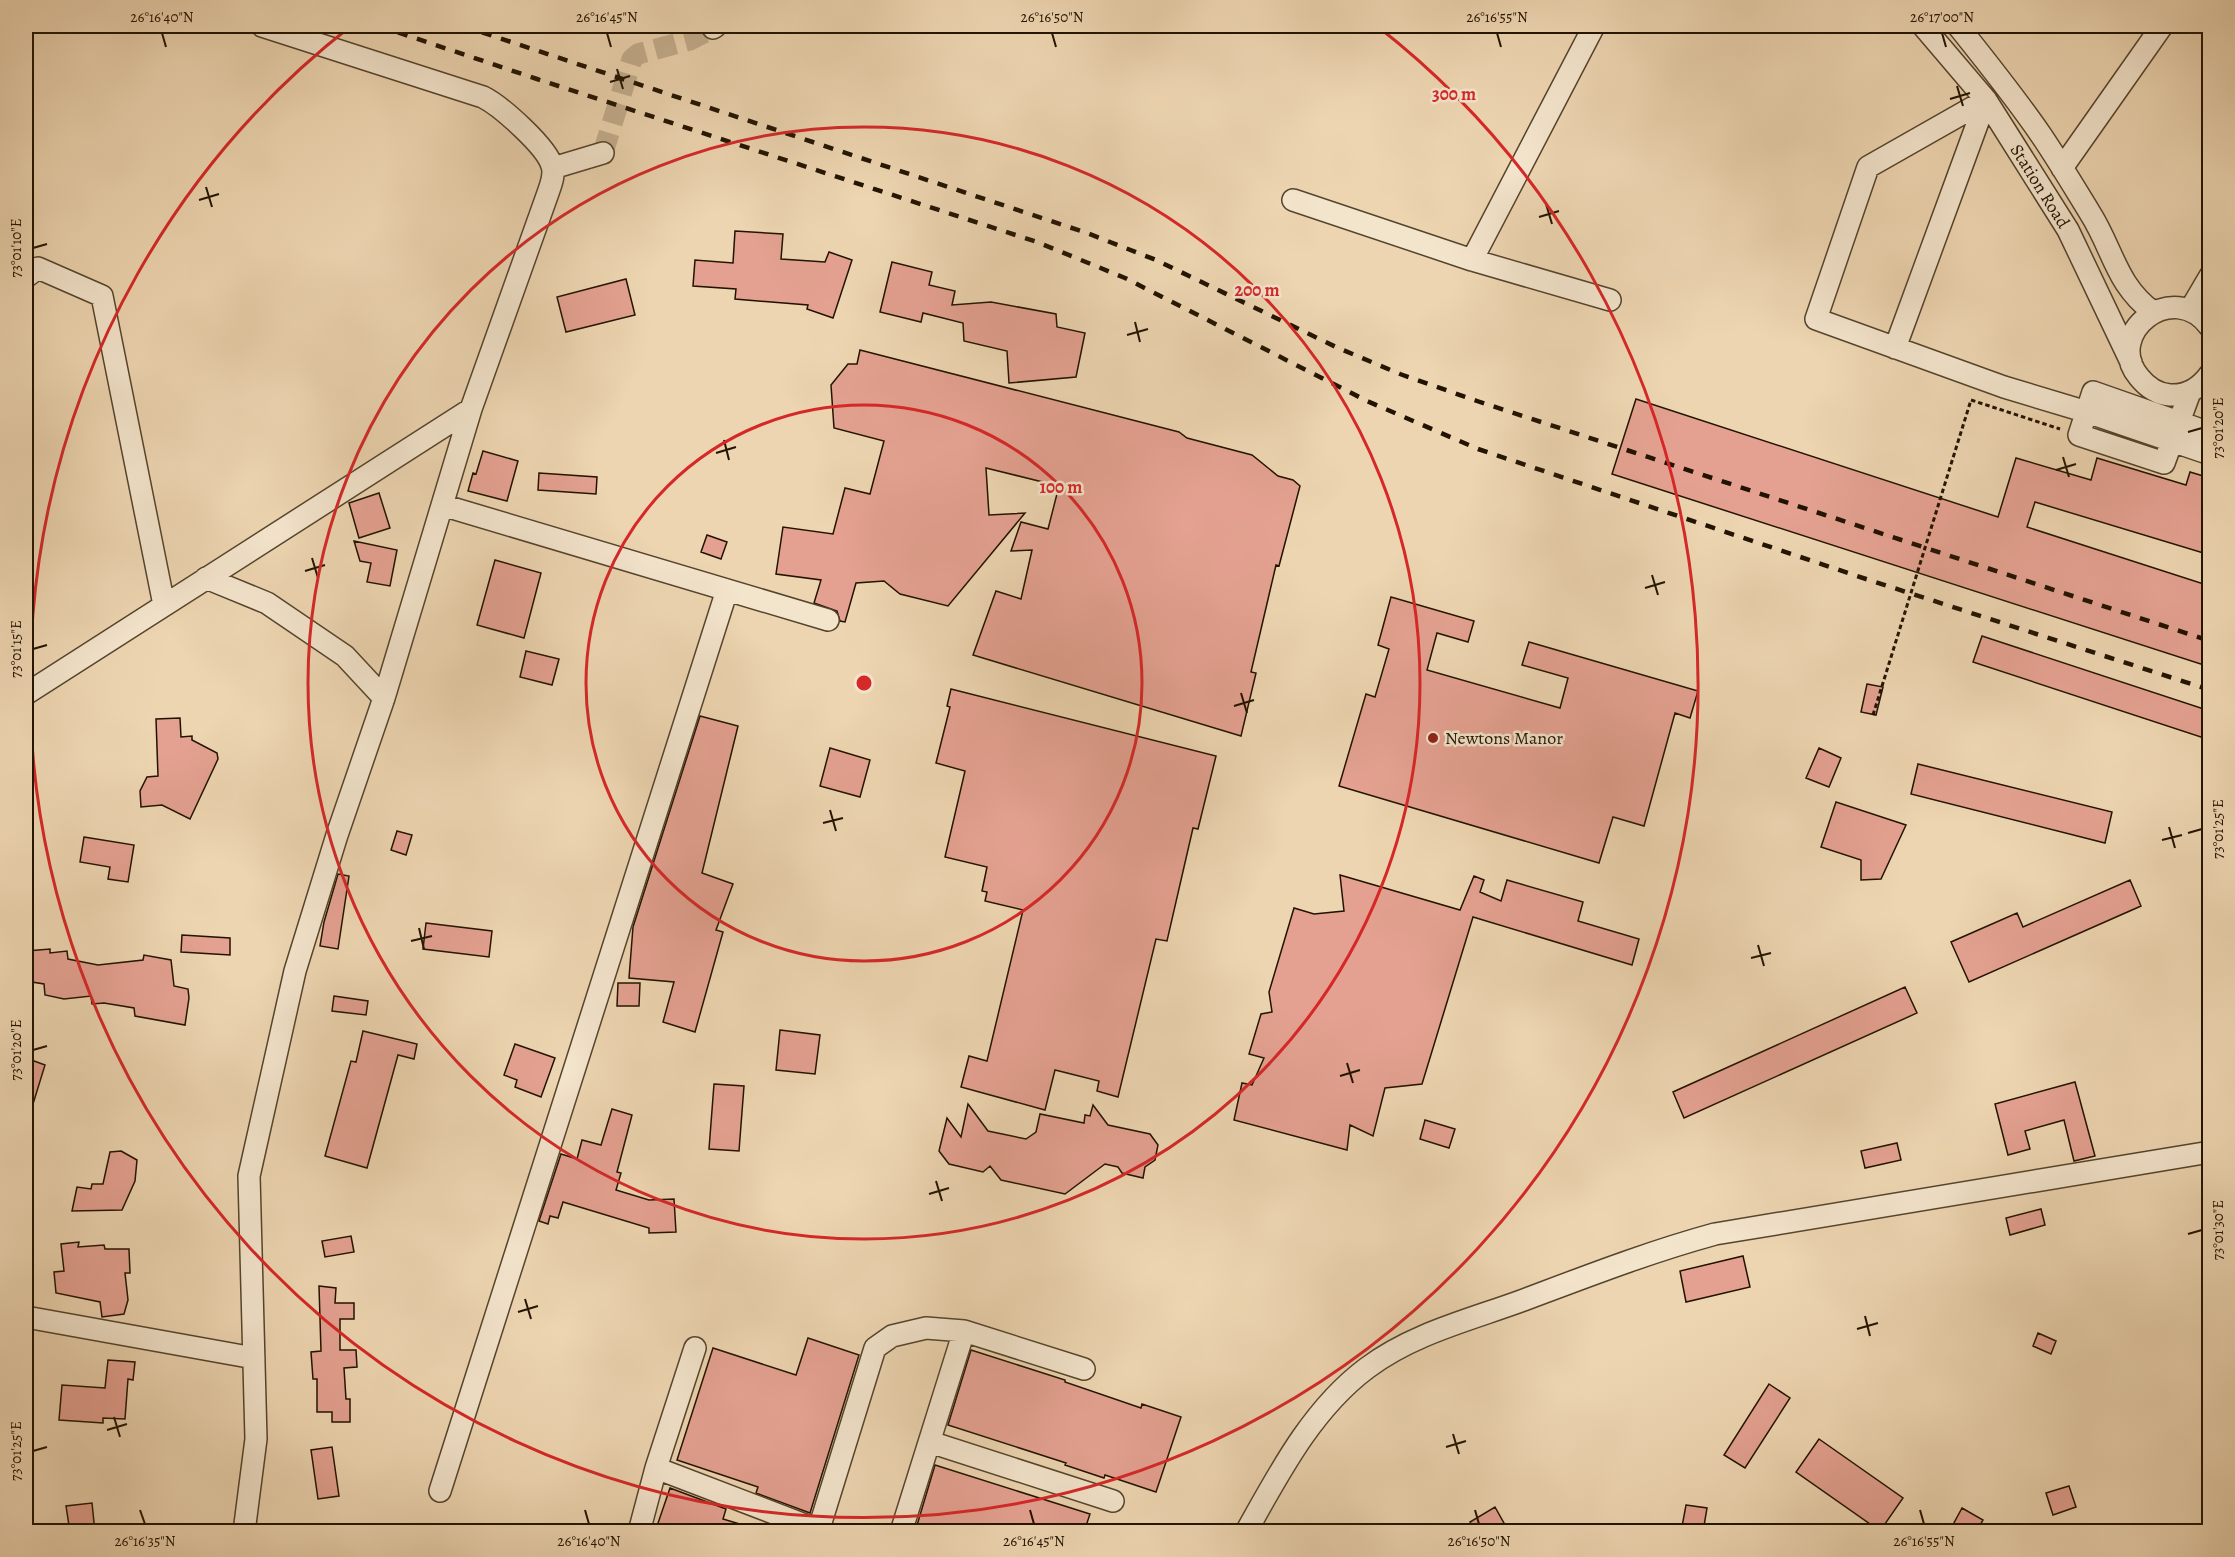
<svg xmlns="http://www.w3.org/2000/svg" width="2235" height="1557" font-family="Alegreya,serif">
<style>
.building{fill:#e4a191;stroke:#221300;stroke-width:1.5}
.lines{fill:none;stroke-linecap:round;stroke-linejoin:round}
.minor-tunnel{stroke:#c4ae8e;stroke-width:21;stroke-dasharray:21 10;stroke-linecap:butt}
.minor-casing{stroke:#55442c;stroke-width:24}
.path{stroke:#221300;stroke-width:3;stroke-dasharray:4.5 3;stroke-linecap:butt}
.minor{stroke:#f3e4cc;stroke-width:21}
.rail{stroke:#221300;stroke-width:4.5;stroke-dasharray:10 10;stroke-linecap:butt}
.path-bridge{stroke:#221300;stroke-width:3;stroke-dasharray:4.5 3;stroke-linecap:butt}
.ticks{fill:none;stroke:#221300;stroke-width:2}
.ring{fill:none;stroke:#d62828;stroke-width:3}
.poi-dot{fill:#8f2418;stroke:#f3e4cc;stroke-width:2}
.labels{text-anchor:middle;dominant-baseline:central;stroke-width:5;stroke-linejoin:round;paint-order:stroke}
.street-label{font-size:18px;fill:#221300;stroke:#f3e4cc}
.poi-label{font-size:18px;fill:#221300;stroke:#f3e4cc;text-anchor:start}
.centre{fill:#d62828;stroke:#f3e4cc;stroke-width:3}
.ring-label{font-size:18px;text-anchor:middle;font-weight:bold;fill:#d62828;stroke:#f3e4cc;stroke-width:5;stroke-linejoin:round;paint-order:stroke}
.neatline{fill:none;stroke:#221300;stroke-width:2}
.ticks-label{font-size:15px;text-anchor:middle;fill:#221300}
</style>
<rect width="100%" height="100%" fill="#edd5b1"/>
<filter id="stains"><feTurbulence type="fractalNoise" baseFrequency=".00333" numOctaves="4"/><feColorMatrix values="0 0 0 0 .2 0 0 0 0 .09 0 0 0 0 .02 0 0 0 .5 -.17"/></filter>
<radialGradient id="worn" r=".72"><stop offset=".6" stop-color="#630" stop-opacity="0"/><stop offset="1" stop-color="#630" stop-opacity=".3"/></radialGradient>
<!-- building -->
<path class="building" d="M735,231L783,234L781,259L825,262L829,252L852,260L833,318L807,309L808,305L735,299L736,289L693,286L695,260L733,263Z
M892,262L932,272L929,285L955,291L952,305L991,302L1056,314L1057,327L1085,333L1076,377L1009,383L1007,351L964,341L963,323L923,313L921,322L880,312Z
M626,279L635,315L566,332L557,297Z
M860,350L1179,432L1187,438L1252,455L1278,476L1293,480L1300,486L1279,566L1276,565L1251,672L1256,673L1241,736L973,655L996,591L1021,599L1032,550L1011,551L1021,522L1048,529L1059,486L986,468L989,515L1025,513L948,606L900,594L884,581L856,583L845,622L840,621L837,611L814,603L821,580L776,574L783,527L833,534L845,488L870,494L884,441L834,428L831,385L848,364H857Z
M1636,399L1998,517L2016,458L2091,480L2097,458L2186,485L2190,472L2210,478V555L2035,502L2027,527L2210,586V667L1612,474Z
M483,451L518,461L507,501L468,491L473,473L476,474Z
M539,473L597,477L596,494L538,490Z
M379,493L390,528L359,538L349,503Z
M707,535L727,542L721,559L701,552Z
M354,541L397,550L390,586L367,582L371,563L360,561Z
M495,560L541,573L524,638L477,625Z
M1391,597L1474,621L1468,642L1437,633L1427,670L1560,708L1568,678L1522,665L1529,642L1698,691L1690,718L1675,713L1644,826L1613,817L1599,863L1339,786L1366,694L1375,697L1389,649L1378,645Z
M1982,636L2210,711V740L1973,662Z
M526,651L559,659L552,685L520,677Z
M1867,684L1883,687L1876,715L1861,712Z
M951,689L1216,756L1198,829L1193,828L1167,941L1156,939L1118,1097L1097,1091L1099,1081L1055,1070L1045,1110L961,1087L969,1056L987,1061L1023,910L985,901L987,892L982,891L987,867L945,857L965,771L936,763L950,707L947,706Z
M700,716L738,726L702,873L733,884L716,930L723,932L695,1032L663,1022L674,982L629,978L633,927Z
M180,718L181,737L192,736V740L217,753L218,759L190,819L162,805L141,807L140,791L147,777L158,776L156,719Z
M830,748L870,760L860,797L820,786Z
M1819,748L1841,758L1829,787L1806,778Z
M1918,764L2112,812L2105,843L1911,794Z
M1836,802L1906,825L1881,879L1861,880V860L1821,847Z
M397,831L412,835L406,855L391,850Z
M84,837L134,845L128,882L108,879L110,867L80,862Z
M338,874L349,876L338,949L320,946L324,922Z
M1340,875L1460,910L1474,876L1484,880L1480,892L1501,901L1507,880L1583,902L1578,921L1639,939L1632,965L1473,917L1422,1084L1385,1088L1373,1136L1350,1125L1347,1150L1234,1120L1242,1083L1252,1085L1264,1058L1249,1054L1261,1014L1272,1012L1269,992L1294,908L1314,914L1344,911Z
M2130,880L2141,906L1969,982L1951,942L2017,913L2023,927Z
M426,923L492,931L489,957L423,949Z
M182,935L230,938V955L181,952Z
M50,949V953L67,951L68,959L98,965L143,960L144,955L171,960L174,986L188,989L189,998L185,1025L135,1016L134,1008L104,1003L92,1004L91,996L64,999L45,995L44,984L26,981V961L27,951Z
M618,983H640L639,1006H617Z
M1905,987L1917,1013L1684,1118L1673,1092Z
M334,996L368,1001L366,1015L332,1011Z
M780,1030L820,1035L815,1074L776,1070Z
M363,1031L417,1044L414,1059L398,1055L367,1168L325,1156L351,1061L356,1062Z
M515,1044L555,1058L541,1097L515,1087L517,1080L504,1075Z
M26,1058L45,1065L29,1117L26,1116Z
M2075,1082L2095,1156L2074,1161L2064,1120L2025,1131L2030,1149L2008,1155L1995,1104Z
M714,1084L744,1086L739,1151L709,1149Z
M968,1104L988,1131L1026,1139L1036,1132L1040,1114L1084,1123L1085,1115L1090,1116L1093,1105L1108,1125L1150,1134L1158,1145L1155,1160L1145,1167L1143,1178L1122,1173L1118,1167L1105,1164L1065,1194L1001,1180L990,1166L983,1172L949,1164L939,1151L947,1118L961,1137Z
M612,1109L632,1115L617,1172L621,1173L616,1190L649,1200L674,1199L676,1232L649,1233V1228L563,1202L558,1218L550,1216L548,1224L539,1221L561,1154L577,1159L582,1140L601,1145Z
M1425,1120L1455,1129L1449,1148L1420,1139Z
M1897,1143L1901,1160L1865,1168L1861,1151Z
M121,1151L137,1160L135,1181L122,1210L72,1211L77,1187L91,1189L92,1184H103L110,1152Z
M2041,1209L2045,1225L2010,1235L2006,1218Z
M351,1236L354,1252L325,1257L322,1241Z
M79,1242L78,1247L104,1245L105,1249H129L130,1273H125L128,1300L124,1314L102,1317L100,1302L56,1293L54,1272L64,1271L61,1244Z
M1743,1256L1750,1287L1686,1302L1680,1271Z
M319,1286L336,1288L335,1303H354V1319H340V1350H356L357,1367L344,1368L346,1399H350V1422H332V1412H317V1379H313L311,1352L321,1351Z
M2038,1333L2056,1341L2051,1354L2033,1346Z
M808,1338L859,1355L810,1513L756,1493L758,1487L677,1460L713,1348L796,1375Z
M971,1350L1065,1380V1382L1141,1408L1142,1404L1181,1417L1156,1492L1105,1475L1104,1478L1065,1465L1066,1463L948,1425Z
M108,1360L135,1362L133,1380L128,1379L125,1419L103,1418V1423L59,1420L62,1385L105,1388Z
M1769,1384L1790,1398L1745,1468L1724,1455Z
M1819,1439L1903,1498L1880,1531L1796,1472Z
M332,1447L339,1496L318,1499L311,1450Z
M935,1465L1090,1514L1084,1532H915Z
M2069,1486L2076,1507L2053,1515L2046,1493Z
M670,1488L726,1509L723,1519L753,1528V1532H655Z
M92,1503L95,1532H70L66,1506Z
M1686,1505L1707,1508L1703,1532H1681Z
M1495,1507L1509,1532H1476L1470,1522Z
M1962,1508L1983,1520L1976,1532H1949Z"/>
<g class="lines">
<!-- minor-tunnel -->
<path class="minor-tunnel" d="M603,153L632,59L638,54L690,40L713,28"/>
<!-- minor casing -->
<g class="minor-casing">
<path id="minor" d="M1923,26L1986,100L2068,230L2131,362
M1958,26C1986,61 2015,97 2041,135C2058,160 2074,187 2090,213C2113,249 2116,285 2153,312
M713,28L716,26
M1986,100L1868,167L1816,319L2004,387L2087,412L2210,454
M553,168L603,153
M2062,168L2162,26
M1293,200L1472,260L1610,300
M1472,260L1594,26
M26,277L38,268L102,296L164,605
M2190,310L2210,276
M2210,327C2173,277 2103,334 2139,377C2147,387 2157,394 2170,395C2187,396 2200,388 2210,374
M1895,348L1986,100
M2190,392L2164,463L2079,435L2093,392L2210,433
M442,505L828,620
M206,578L267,603L345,656L384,698
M26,694L471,409
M26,1317L254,1358
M930,1442L1113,1501
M656,1468L818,1530
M440,1491L727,590
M244,1532L256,1439L249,1176L295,971L337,835L384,698L471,409L548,193C551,184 555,175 552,166C547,147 501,106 483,97L262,26
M639,1532L656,1468L695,1348
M818,1532L875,1348L892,1336L926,1328L964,1331L1084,1369
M901,1532L964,1331
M1246,1532C1279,1473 1312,1409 1367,1368C1412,1334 1469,1320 1521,1301C1585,1277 1649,1252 1715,1234L2210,1152"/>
</g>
<!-- path -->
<path class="path" d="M1971,400L2060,429"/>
<!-- minor -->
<use href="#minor" class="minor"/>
<!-- rail -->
<path class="rail" d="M379,26L537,79L1037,242L1125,278L1367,401L1478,449L1866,579L2210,690
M463,26L1087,233L1156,260L1336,347L1400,374L1477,401L2210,641"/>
<!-- path-bridge -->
<path class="path-bridge" d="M1873,715L1971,400"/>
</g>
<!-- ticks -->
<path class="ticks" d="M162,33L166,47M607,33L611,47M1052,33L1056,47M1497,33L1501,47M1942,33L1946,47M617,69L623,89M610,82L630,76M1957,86L1963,106M1950,99L1970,93M206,187L212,207M199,200L219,194M1546,204L1552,224M1539,217L1559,211M33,248L47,244M1135,322L1140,342M1127,335L1148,329M2188,432L2202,428M724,440L729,460M716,453L736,447M2063,457L2069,477M2056,470L2076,464M312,558L318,578M305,571L325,565M1652,575L1658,595M1645,588L1665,582M33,649L47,645M1241,693L1247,713M1234,706L1254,700M830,810L836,831M823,823L843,818M2169,827L2175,848M2188,833L2202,829M2162,840L2182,835M419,928L424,949M411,941L432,936M1758,945L1764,966M1751,958L1771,953M33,1050L47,1046M1347,1063L1353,1083M1340,1076L1360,1070M936,1181L942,1201M929,1194L949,1188M2188,1234L2202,1230M525,1299L531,1319M518,1312L538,1306M1865,1316L1870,1336M1857,1329L1878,1323M114,1417L120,1437M107,1430L127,1424M1453,1434L1459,1454M1446,1447L1466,1441M33,1451L47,1447M140,1510L145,1524M585,1510L589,1524M1030,1510L1034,1524M1475,1510L1479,1524M1920,1510L1924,1524"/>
<!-- distance rings -->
<g class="ring">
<circle cx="864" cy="683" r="278"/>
<circle cx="864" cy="683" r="556"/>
<path d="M1377 26A834 834 0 1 1 351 26"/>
</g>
<!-- markers -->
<circle class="poi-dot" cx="1433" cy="738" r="6"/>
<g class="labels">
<!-- street labels -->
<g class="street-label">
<text transform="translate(2040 186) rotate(58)">Station Road</text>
</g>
<!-- poi labels -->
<g class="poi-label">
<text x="1445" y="738">Newtons Manor</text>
</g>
</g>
<circle cx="864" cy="683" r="9" class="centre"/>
<g class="ring-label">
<text x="1454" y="100">300 m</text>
<text x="1257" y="296">200 m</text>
<text x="1061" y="493">100 m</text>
</g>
<!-- margin -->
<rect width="2235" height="1557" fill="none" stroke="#edd5b1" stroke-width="66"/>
<rect x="33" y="33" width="2169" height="1491" class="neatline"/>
<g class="ticks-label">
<text x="162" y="22">26°16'40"N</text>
<text x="607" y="22">26°16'45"N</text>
<text x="1052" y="22">26°16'50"N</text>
<text x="1497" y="22">26°16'55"N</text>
<text x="1942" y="22">26°17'00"N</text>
<text transform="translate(16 248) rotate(-90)" y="5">73°01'10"E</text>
<text transform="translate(2218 428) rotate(-90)" y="5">73°01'20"E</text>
<text transform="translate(16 649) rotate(-90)" y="5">73°01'15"E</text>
<text transform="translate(2218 829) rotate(-90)" y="5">73°01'25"E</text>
<text transform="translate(16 1050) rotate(-90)" y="5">73°01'20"E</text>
<text transform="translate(2218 1230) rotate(-90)" y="5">73°01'30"E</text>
<text transform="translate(16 1451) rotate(-90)" y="5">73°01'25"E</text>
<text x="145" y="1546">26°16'35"N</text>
<text x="589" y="1546">26°16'40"N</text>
<text x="1034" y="1546">26°16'45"N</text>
<text x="1479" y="1546">26°16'50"N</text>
<text x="1924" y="1546">26°16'55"N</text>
</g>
<rect width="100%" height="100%" filter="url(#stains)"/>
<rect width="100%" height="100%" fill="url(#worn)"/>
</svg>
